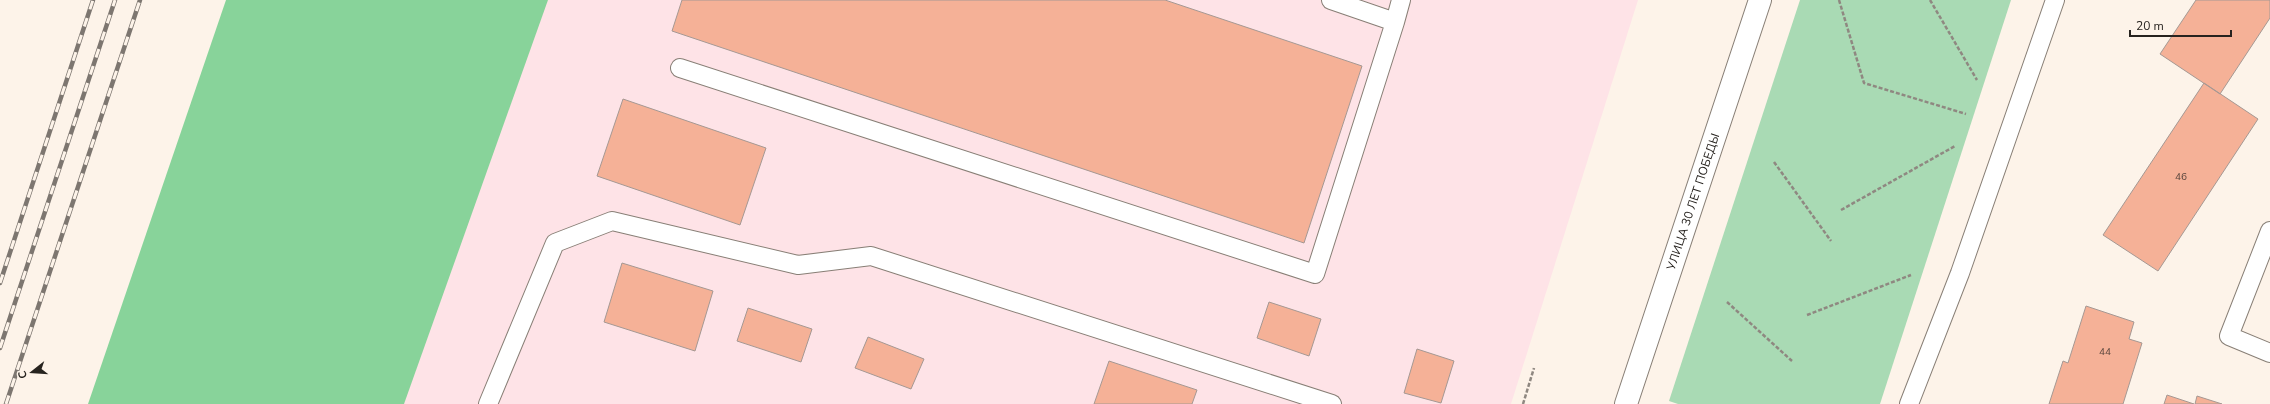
<svg xmlns="http://www.w3.org/2000/svg" width="2270" height="404" font-family="'Nunito Sans',sans-serif">
<style>
.industrial{fill:#fee3e7}
.green{fill:#a9dab4}
.forest{fill:#88d39a}
.building{fill:#f5b197;stroke:#a59893}
.lines{fill:none;stroke-linecap:round;stroke-linejoin:round}
.service-casing{stroke:#887f76;stroke-width:20}
.tertiary-casing{stroke:#887f76;stroke-width:24}
.path{stroke:#8f8881;stroke-width:2.5;stroke-dasharray:4 2;stroke-linecap:butt}
.service{stroke:#fff;stroke-width:18}
.tertiary{stroke:#fff;stroke-width:22}
.rail-casing{stroke:#7d7670;stroke-width:4.5}
.rail{stroke:#fdf3e9;stroke-width:3;stroke-dasharray:9;stroke-linecap:butt}
.labels{text-anchor:middle;dominant-baseline:central;stroke-width:3;stroke-linejoin:round;paint-order:stroke}
.number-label{font-size:10px;fill:#5a463d}
.street-label{font-size:12px;fill:#27231f;stroke:#fdf3e9}
</style>
<rect width="100%" height="100%" fill="#fdf3e9"/>
<!-- industrial -->
<path class="industrial" d="M447,0H1638L1511,404H316Z"/>
<!-- green -->
<path class="green" d="M1800,0H2011L1880,404H1678L1669,401Z"/>
<!-- forest -->
<path class="forest" d="M226,0H548L404,404H88Z"/>
<!-- building -->
<path class="building" d="M682,0H1165L1362,66L1304,243L672,31Z
M2196,0H2270V18L2220,94L2160,54Z
M2204,83L2258,119L2158,271L2103,235Z
M623,99L766,148L740,225L597,176Z
M622,263L713,291L695,351L604,322Z
M1269,302L1321,319L1309,356L1257,338Z
M2086,306L2134,322L2129,339L2142,343L2123,404H2049L2063,361L2068,363Z
M748,308L812,329L801,362L737,341Z
M868,337L924,359L911,389L855,368Z
M1417,349L1454,361L1441,403L1404,393Z
M1109,361L1197,390L1192,404H1094Z
M2167,395L2194,404H2164Z
M2197,396L2222,404H2195Z"/>
<g class="lines">
<!-- service casing -->
<g class="service-casing">
<path id="service" d="M1331,0L1395,22L1401,0
M680,68L1315,274L1395,22
M2270,231L2229,336L2270,353
M488,404L555,243L612,221L798,265L871,256L1332,404
M1909,404L1960,273L2055,0"/>
</g>
<!-- tertiary casing -->
<g class="tertiary-casing">
<g id="tertiary">
<path id="s1" d="M1626,404L1760,0"/>
</g>
</g>
<!-- path -->
<path class="path" d="M1839,0L1864,83L1966,114
M1930,0L1977,80
M1774,162L1831,241
M1841,210L1955,146
M1727,302L1792,361
M1807,315L1911,275
M1523,404L1534,368"/>
<!-- service -->
<use href="#service" class="service"/>
<!-- tertiary -->
<use href="#tertiary" class="tertiary"/>
<!-- rail casing -->
<g class="rail-casing">
<path id="rail" d="M0,283L93,0
M0,348L115,0
M6,404L140,0"/>
</g>
<!-- rail -->
<use href="#rail" class="rail"/>
</g>
<g class="labels">
<!-- number labels -->
<g class="number-label">
<text x="2181" y="177">46</text>
<text x="2105" y="352">44</text>
</g>
<!-- street labels -->
<g class="street-label">
<text stroke="none"><textPath href="#s1" startOffset="213">УЛИЦА 30 ЛЕТ ПОБЕДЫ</textPath></text>
</g>
</g>
<!-- north arrow -->
<g transform="translate(32 372) rotate(253)" stroke="#fdf3e9" stroke-width="3" paint-order="stroke">
<path d="M0-3L7 15L0 10L-7 15Z" fill="#27231f"/>
<text y="-6" font-size="11" font-weight="bold" text-anchor="middle" fill="#27231f">С</text>
</g>
<!-- scale -->
<path d="M2130 30v6h101v-6" fill="none" stroke="#27231f" stroke-width="2"/>
<text x="2136" y="30" font-size="12" fill="#27231f" stroke="#fdf3e9" stroke-width="3" paint-order="stroke">20 m</text>
</svg>
